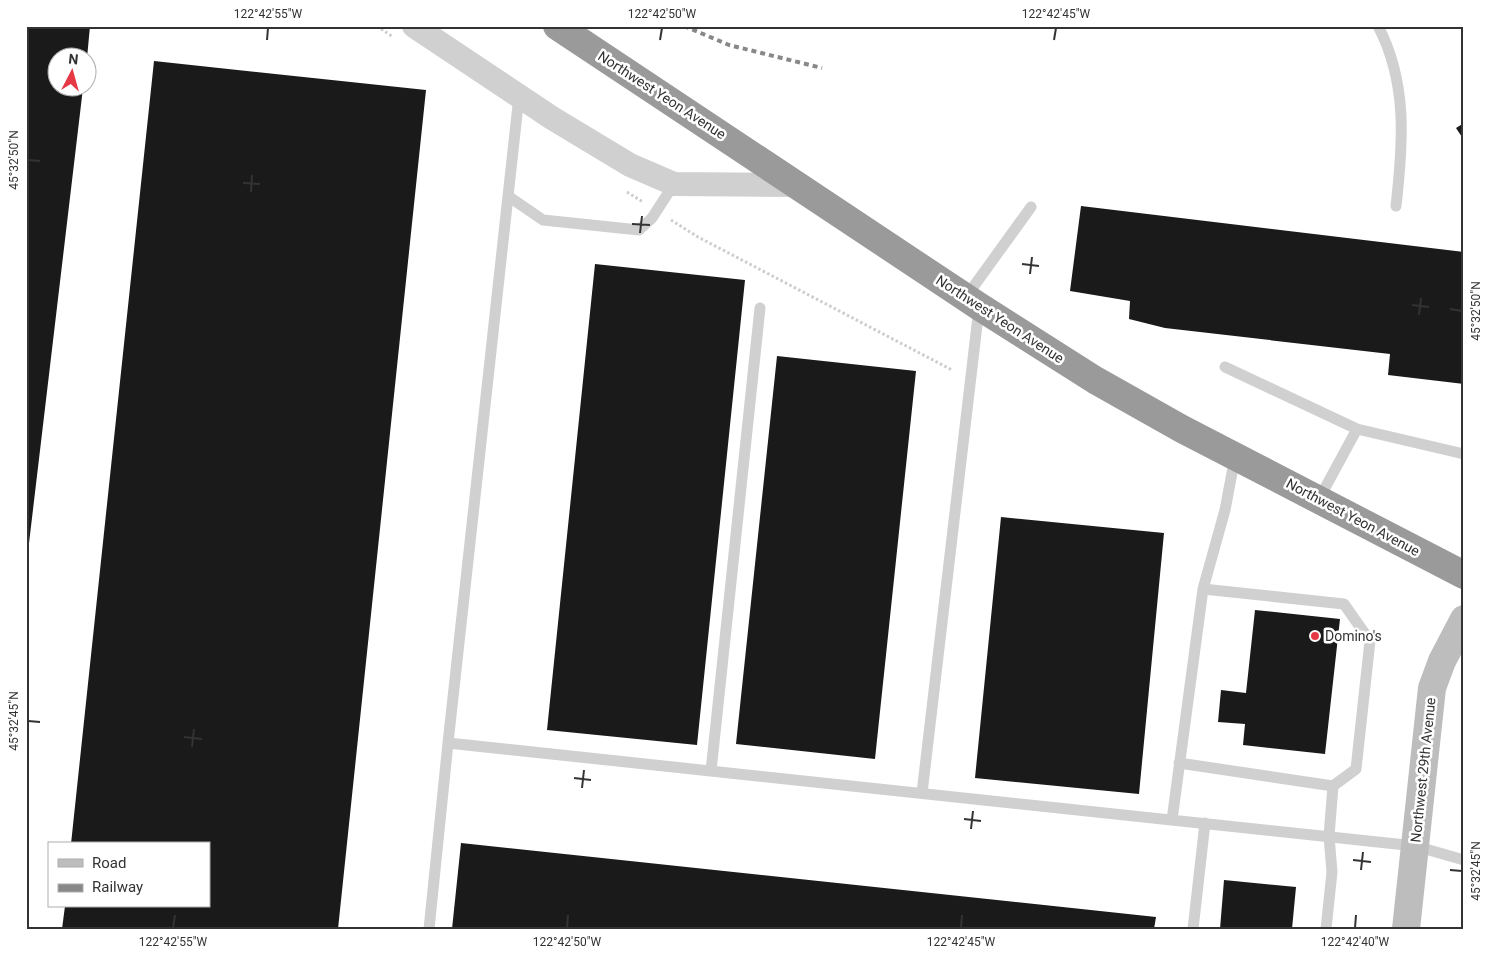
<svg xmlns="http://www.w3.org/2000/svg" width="1490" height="955" font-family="Roboto,sans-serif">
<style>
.building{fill:#1a1a1a}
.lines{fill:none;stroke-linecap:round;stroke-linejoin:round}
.path{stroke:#cdcdcd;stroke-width:3;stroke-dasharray:2.5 2.5;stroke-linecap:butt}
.lane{stroke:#d0d0d0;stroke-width:11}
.street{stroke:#d0d0d0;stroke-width:24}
.secondary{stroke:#bdbdbd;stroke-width:28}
.highway{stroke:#9a9a9a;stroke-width:28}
.rail{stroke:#888;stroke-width:4;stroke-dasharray:5 4;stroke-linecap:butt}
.ticks{fill:none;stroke:#333;stroke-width:2}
.poi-dot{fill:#e63946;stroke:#fff;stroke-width:2}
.labels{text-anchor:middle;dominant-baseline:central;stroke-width:5;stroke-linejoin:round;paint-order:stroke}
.street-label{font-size:14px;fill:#333;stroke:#fff}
.poi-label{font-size:14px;fill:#333;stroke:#fff;text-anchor:start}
.neatline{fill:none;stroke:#333;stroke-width:2}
.ticks-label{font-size:12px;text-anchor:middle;fill:#333}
</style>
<rect width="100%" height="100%" fill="#fff"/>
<!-- building -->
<path class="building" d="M26,26H90L87,58H58V88H83L27,560Z
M154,61L426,90L338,929H62L65,906H209V844H71Z
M1464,123V140L1456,128Z
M1081,206L1464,252V384L1388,375L1390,354L1165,328L1129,319L1130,301L1070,291Z
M595,264L745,280L697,745L547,730Z
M777,356L916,371L875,759L736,744Z
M1001,517L1164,533L1139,794L975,778Z
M1255,610L1340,619L1325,754L1243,745L1245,724L1218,722L1221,690L1246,693Z
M461,843L1156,917L1154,929H452Z
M1224,880L1296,887L1292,929H1220Z"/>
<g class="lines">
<!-- path -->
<path class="path" d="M377,26L393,37
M627,192L643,202
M671,220L698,237L952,370"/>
<!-- lane -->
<path class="lane" d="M1378,26C1408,83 1403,144 1396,206
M519,96L448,743L1415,846L1464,860
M508,196L543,220L639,230L652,218L674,184
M966,297L1031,207
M1225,367L1357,429L1464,454
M1319,499L1357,429
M1203,589L1225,510L1235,457
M1179,763L1333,786
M711,771L760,308
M922,793L979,308
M1172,820L1203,589L1344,604L1370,641L1356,769L1333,786L1329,836L1332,872L1326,929
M429,929L448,743
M1193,929L1205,823"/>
<!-- street -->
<path class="street" d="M414,26L552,118L630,165L674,184L798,185"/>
<!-- secondary -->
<path class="secondary" d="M1406,929L1432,688L1442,661L1464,619"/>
<!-- highway -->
<path class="highway" d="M557,26L980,307L1095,380L1182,429L1464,575"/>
<!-- rail -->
<path class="rail" d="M684,26L729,45L822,68"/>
</g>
<!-- ticks -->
<path class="ticks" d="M267,40L268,28M660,40L662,28M1054,40L1056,28M28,160L40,161M243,183L260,184M251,192L252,175M632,224L650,225M640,233L642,216M1022,264L1039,266M1030,274L1032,257M1412,305L1429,307M1450,309L1462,311M1419,315L1421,298M28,721L40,722M184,737L202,739M192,747L194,729M574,778L591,780M582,788L584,770M964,819L981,821M971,829L973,811M1353,860L1371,862M1361,870L1363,852M1450,870L1462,871M173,928L175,915M567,928L568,915M961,928L962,915M1355,928L1356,915"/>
<!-- markers -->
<circle class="poi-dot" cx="1315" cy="636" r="5"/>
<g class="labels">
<!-- street labels -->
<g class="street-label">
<text transform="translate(662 95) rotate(33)">Northwest Yeon Avenue</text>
<text transform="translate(1000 319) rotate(33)">Northwest Yeon Avenue</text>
<text transform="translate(1353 517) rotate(28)">Northwest Yeon Avenue</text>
<text transform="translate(1423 770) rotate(-84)">Northwest 29th Avenue</text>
</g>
<!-- poi labels -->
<g class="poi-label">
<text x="1325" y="636">Domino's</text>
</g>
</g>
<!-- border -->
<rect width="1490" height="955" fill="none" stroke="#ffffff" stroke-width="55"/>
<!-- legend -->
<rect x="48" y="842" width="162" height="65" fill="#ffffff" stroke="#adadad"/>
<rect x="58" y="859" width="25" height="8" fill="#bdbdbd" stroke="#adadad"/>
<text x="92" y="868" font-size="15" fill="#333333">Road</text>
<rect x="58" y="884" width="25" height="8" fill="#888888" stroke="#adadad"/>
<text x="92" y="892" font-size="15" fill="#333333">Railway</text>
<!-- north arrow -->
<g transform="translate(72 72) rotate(6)"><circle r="24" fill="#ffffff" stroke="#adadad"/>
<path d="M0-4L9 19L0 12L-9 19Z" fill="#e63946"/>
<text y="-8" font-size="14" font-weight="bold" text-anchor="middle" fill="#333333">N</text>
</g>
<rect x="28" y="28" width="1434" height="900" class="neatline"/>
<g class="ticks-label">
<text x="268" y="18">122°42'55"W</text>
<text x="662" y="18">122°42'50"W</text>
<text x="1056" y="18">122°42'45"W</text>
<text transform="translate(14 160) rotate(-90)" y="4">45°32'50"N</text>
<text transform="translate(1476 311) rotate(-90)" y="4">45°32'50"N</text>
<text transform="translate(14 721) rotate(-90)" y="4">45°32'45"N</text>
<text transform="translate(1476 871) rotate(-90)" y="4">45°32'45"N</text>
<text x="173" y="946">122°42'55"W</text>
<text x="567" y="946">122°42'50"W</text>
<text x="961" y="946">122°42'45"W</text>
<text x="1355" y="946">122°42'40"W</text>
</g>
</svg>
